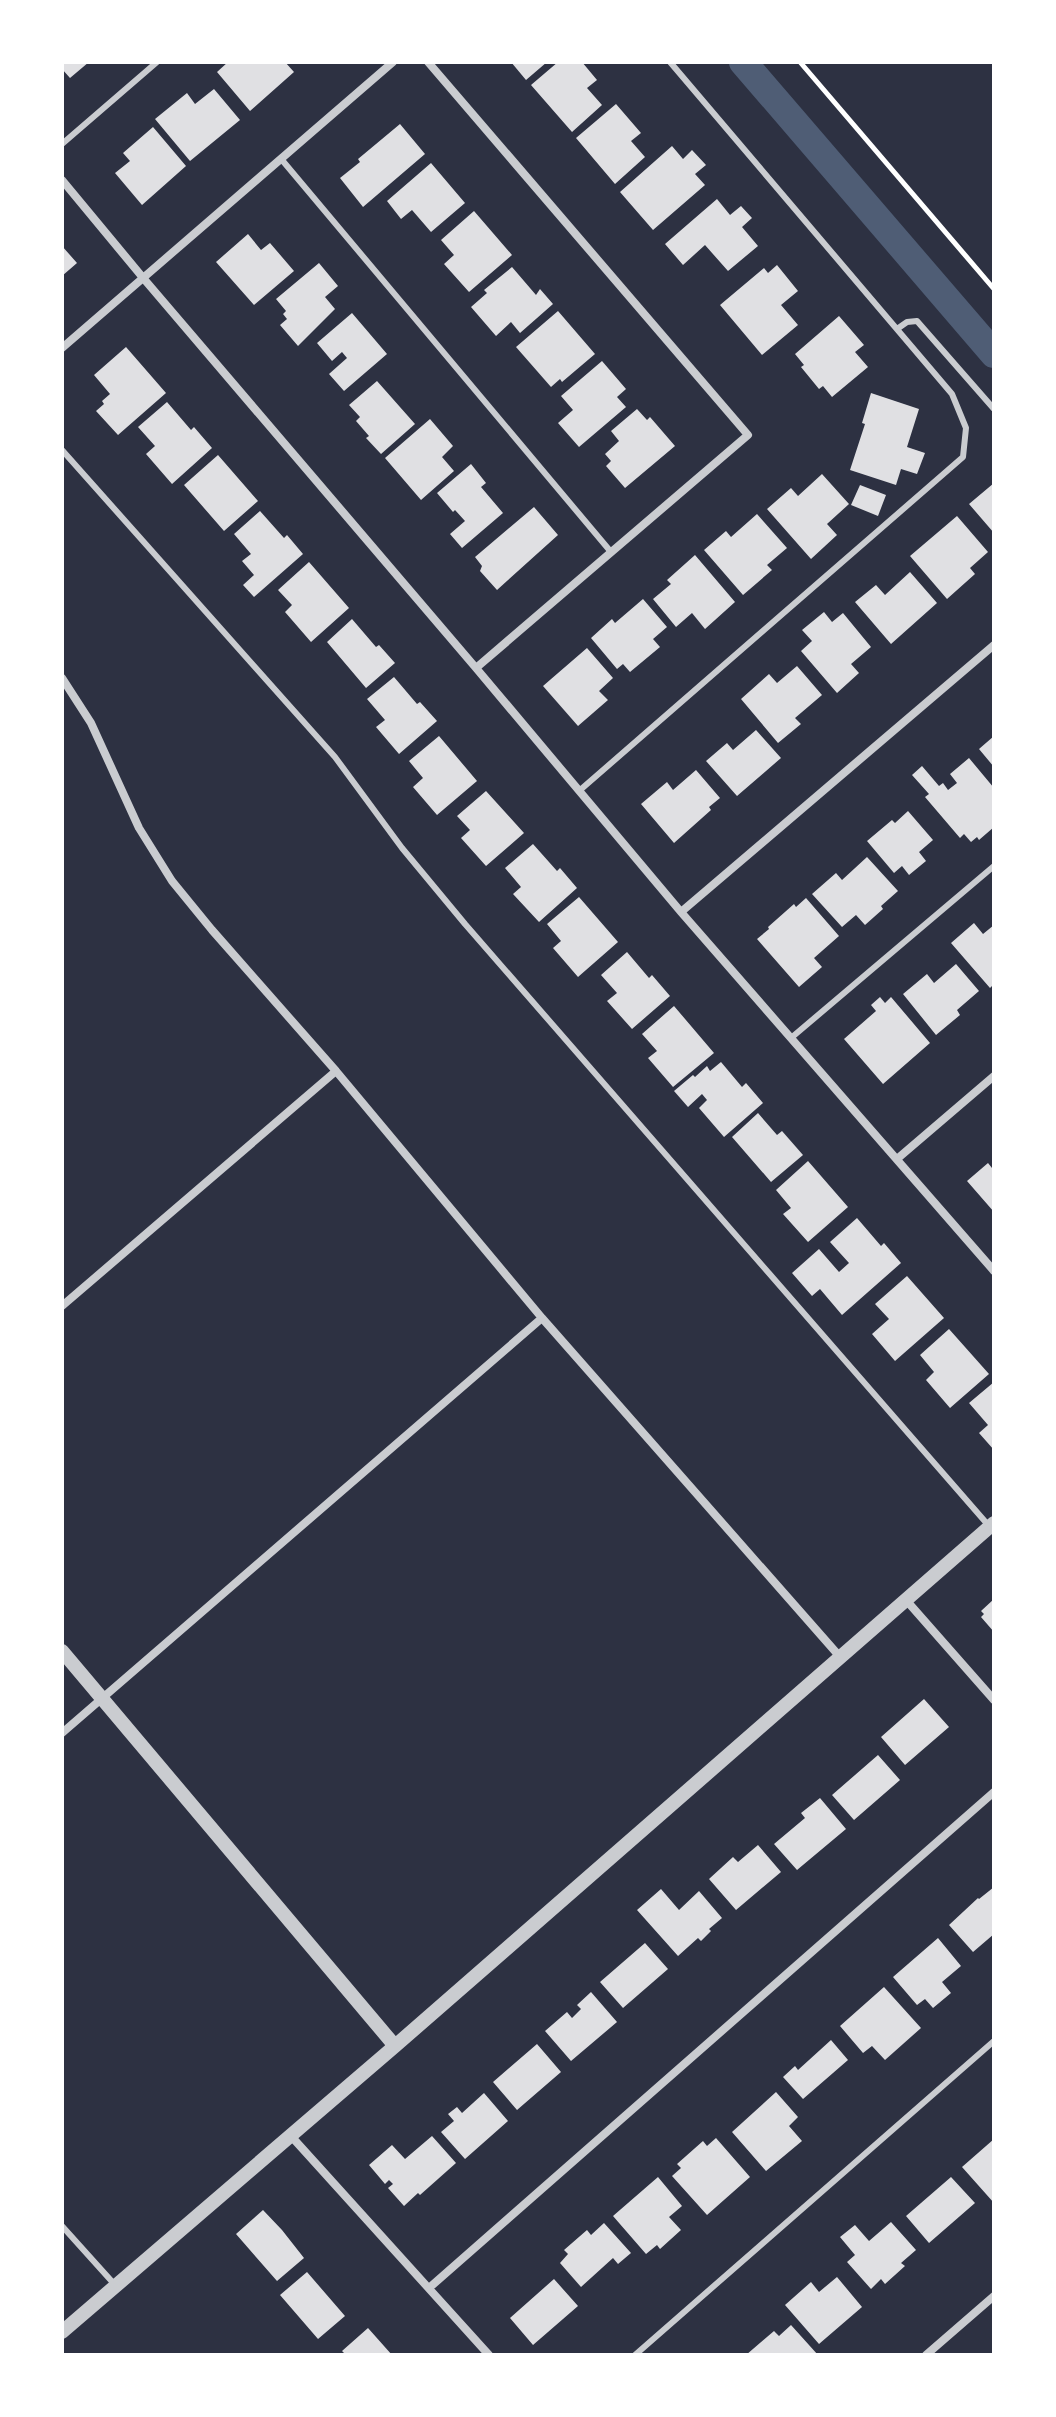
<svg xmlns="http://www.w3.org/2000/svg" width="1056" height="2417" font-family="'PT Sans Narrow',sans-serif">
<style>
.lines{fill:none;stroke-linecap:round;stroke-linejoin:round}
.canal{stroke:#4f5d75;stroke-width:28}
.building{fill:#e0e0e3}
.path{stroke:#fff;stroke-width:5}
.service{stroke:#caccd0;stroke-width:6}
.minor{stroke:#caccd0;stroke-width:8}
.tertiary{stroke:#caccd0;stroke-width:14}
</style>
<rect width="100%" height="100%" fill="#2d3142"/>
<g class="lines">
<!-- canal -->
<path class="canal" d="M743,62L994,354"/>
</g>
<!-- building -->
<path class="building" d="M62,62H89L70,78L62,69Z
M228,62H285L294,72L250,111L217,72Z
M511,62H547L526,80Z
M558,62H582L597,80L587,88L602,105L572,132L531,85Z
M214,89L240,120L190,161L155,119L187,93L195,104Z
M616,104L641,133L631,141L645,157L615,184L576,138Z
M400,124L425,154L363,207L340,178L360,162L358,159Z
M153,127L186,166L142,205L115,173L130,161L123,153Z
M672,146L683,159L692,150L706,165L695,174L705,185L653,230L620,192Z
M431,163L465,203L431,232L412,210L401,219L387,201Z
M717,199L730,215L741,206L752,218L742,227L758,246L728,271L705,245L683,265L665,244Z
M474,211L512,255L469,292L444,264L454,255L441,240Z
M248,234L261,250L270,243L294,271L254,305L216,262Z
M62,246L77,263L62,276Z
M319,263L338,286L325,297L335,309L298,346L280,325L287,319L283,314L286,311L276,299Z
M777,265L798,291L781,305L798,325L762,355L720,305L764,268L768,273Z
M512,267L536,295L540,289L553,304L520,333L511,322L496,336L471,307L487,293L484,290Z
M558,311L595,354L562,382L560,379L551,387L516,347Z
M352,313L387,354L344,391L329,374L347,358L342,352L332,361L317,343Z
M839,316L864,345L855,352L868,367L832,397L823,386L819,389L801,367L804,365L795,354Z
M126,347L166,393L118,435L96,411L104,404L102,401L110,394L94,375Z
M602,361L626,389L617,397L626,407L579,447L558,423L573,410L561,396Z
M377,381L415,424L381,454L366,438L369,436L356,421L360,417L349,405Z
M871,393L919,409L907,447L925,453L917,474L901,469L896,485L850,470L865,424L862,423Z
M167,402L191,430L194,427L212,448L172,484L146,454L155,446L138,427Z
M637,409L647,420L650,417L675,446L625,488L606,466L611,461L605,454L619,441L611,431Z
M430,419L453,446L442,457L454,471L421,500L385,458Z
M218,455L258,501L224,531L184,485Z
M471,464L486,483L481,487L503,513L462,548L450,534L465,521L455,510L453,512L437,493Z
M822,474L849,504L827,524L837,535L811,559L767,509L791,488L798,496Z
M994,483V533L969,504Z
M860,485L886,495L878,516L851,505Z
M534,507L558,535L497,590L480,571L482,566L475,557Z
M260,511L284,538L287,535L303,554L254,597L243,585L254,575L242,561L251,554L234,534Z
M757,514L787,548L767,565L772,570L743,595L704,550L726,531L731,537Z
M957,516L988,552L970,568L975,574L947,599L910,556Z
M695,555L735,602L705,629L692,613L676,627L653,599L671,584L667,580Z
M309,562L349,608L311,642L285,612L292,605L278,590Z
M910,572L937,603L891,644L855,602L876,585L885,595Z
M643,599L667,627L653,639L660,647L630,672L623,664L617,669L591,638L612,619L615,623Z
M824,612L832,622L843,613L871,647L851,664L859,673L837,693L801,651L812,641L802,630Z
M352,619L376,647L379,645L395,663L366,688L327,642Z
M587,648L613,678L599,691L608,700L578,726L543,686Z
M797,666L822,695L795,718L801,724L778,743L741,699L769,674L777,683Z
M394,677L417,704L420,702L437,721L399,754L376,727L385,720L367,699Z
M756,730L781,758L737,796L706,761L727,743L733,750Z
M439,736L477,781L437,815L413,787L423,778L409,761Z
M994,736V767L979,749Z
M969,758L994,788V827L979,840L977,837L971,842L964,834L960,838L925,797L929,794L912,775L922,766L939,786L943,783L948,790L957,783L950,774Z
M696,770L720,798L709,807L711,810L674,843L641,804L667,782L673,790Z
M486,791L524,833L486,866L461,838L470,830L457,816Z
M908,811L933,840L919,852L926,861L909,875L902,866L894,873L867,841L892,820L895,823Z
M533,844L557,871L560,868L577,888L539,922L513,894L521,887L505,868Z
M867,857L898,891L881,906L883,909L865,925L856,915L842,927L812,894L836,873L842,880Z
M579,897L618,942L578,977L553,948L561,941L547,924Z
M806,898L839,936L814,958L822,967L799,987L757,939L769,929L768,927L794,904L796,907Z
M974,923L983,934L994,925V984L990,988L951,943Z
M627,952L649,978L652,975L670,996L632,1029L607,1001L617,993L601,975Z
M956,964L979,991L957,1010L960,1015L936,1035L903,994L927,974L934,983Z
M880,997L885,1003L891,997L930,1043L883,1084L844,1039L876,1011L871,1005Z
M674,1006L714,1053L673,1087L648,1058L657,1051L642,1034Z
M721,1062L742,1087L746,1083L763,1103L724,1137L699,1108L707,1100L702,1094L688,1107L674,1091L693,1075L695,1077L707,1066L710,1071Z
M758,1113L777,1135L782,1131L803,1155L771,1182L732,1137Z
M808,1161L848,1207L808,1242L783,1214L791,1208L776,1190Z
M988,1163L992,1168L994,1166V1212L967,1181Z
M857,1218L881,1246L884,1243L901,1263L842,1315L820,1289L812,1296L792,1273L819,1249L839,1272L849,1263L830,1242Z
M907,1276L944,1318L895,1361L872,1334L889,1319L875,1304Z
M949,1329L989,1374L950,1408L926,1380L934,1372L920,1355Z
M994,1382V1450L979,1433L988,1425L969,1403Z
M994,1599V1632L981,1617L984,1614L981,1611Z
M924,1699L949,1727L905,1765L881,1737Z
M878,1755L900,1780L854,1820L832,1795Z
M820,1798L846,1829L797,1870L774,1844L805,1818L801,1813Z
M758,1845L781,1872L736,1910L709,1879L733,1857L738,1862Z
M994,1887V1934L973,1952L949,1925L978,1898L979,1899Z
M661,1889L679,1910L699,1891L722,1918L709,1929L711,1931L701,1941L698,1938L678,1956L637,1910Z
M938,1938L961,1966L942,1982L951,1993L933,2008L925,1999L917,2005L893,1977Z
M645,1943L668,1969L623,2008L600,1982Z
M884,1987L921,2028L885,2060L872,2046L863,2053L840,2026Z
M591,1992L617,2022L571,2061L545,2031L567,2012L572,2018L581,2009L577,2005Z
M831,2040L848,2060L803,2099L783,2077L795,2066L798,2070Z
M537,2044L561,2072L517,2110L493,2082Z
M776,2092L798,2117L789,2126L802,2141L766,2171L732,2132Z
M484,2093L508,2121L465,2159L441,2132L454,2121L448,2114L457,2107L462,2113Z
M432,2136L456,2163L420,2195L418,2193L404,2206L388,2188L393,2184L389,2180L385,2184L369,2165L392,2145L405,2159Z
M716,2138L750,2177L707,2215L672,2176L681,2168L677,2164L703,2141L707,2146Z
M994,2139V2203L962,2167Z
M658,2177L682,2206L669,2217L681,2230L660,2249L657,2245L646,2254L613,2216Z
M951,2177L975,2203L929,2243L906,2216Z
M263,2210L282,2230L304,2258L277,2281L236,2234Z
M891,2222L916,2250L901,2263L905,2266L885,2284L881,2279L871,2289L847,2262L855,2255L840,2237L855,2225L869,2241Z
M604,2223L631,2253L618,2264L613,2258L581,2287L560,2263L568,2254L564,2250L587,2230L591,2235Z
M307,2272L345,2316L318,2339L280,2295Z
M837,2277L862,2307L819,2344L785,2305L811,2282L819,2292Z
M554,2279L578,2306L533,2345L510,2318Z
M791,2325L818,2355H746L774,2331L779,2336Z
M368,2328L392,2355H346L342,2351Z"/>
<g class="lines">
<!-- path -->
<path class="path" d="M800,62L994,289"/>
<!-- service -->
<path class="service" d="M62,144L157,62
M282,160L611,552
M897,329L907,322L917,321L994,409
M62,450L335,757L402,848L465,924L989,1526
M579,791L963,457L966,428L952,394L670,62
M791,1038L994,866
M62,2226L116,2286
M635,2355L994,2041"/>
<!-- minor -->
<path class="minor" d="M428,62L748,435L476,668
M62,180L144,279L476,668L681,912L994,1271
M62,348L393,62
M62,678L91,723L139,828L172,881L212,930L336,1071L542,1318L841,1658
M681,912L994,645
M897,1159L994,1076
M62,1306L336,1071
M906,1600L994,1700
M62,1733L542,1318
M291,2136L489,2355
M429,2288L994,1792
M926,2355L994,2296"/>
<!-- tertiary -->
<path class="tertiary" d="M62,1651L395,2046
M62,2332L395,2046L994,1523"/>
</g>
<!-- border -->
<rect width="1056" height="2417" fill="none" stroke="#ffffff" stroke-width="128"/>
</svg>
